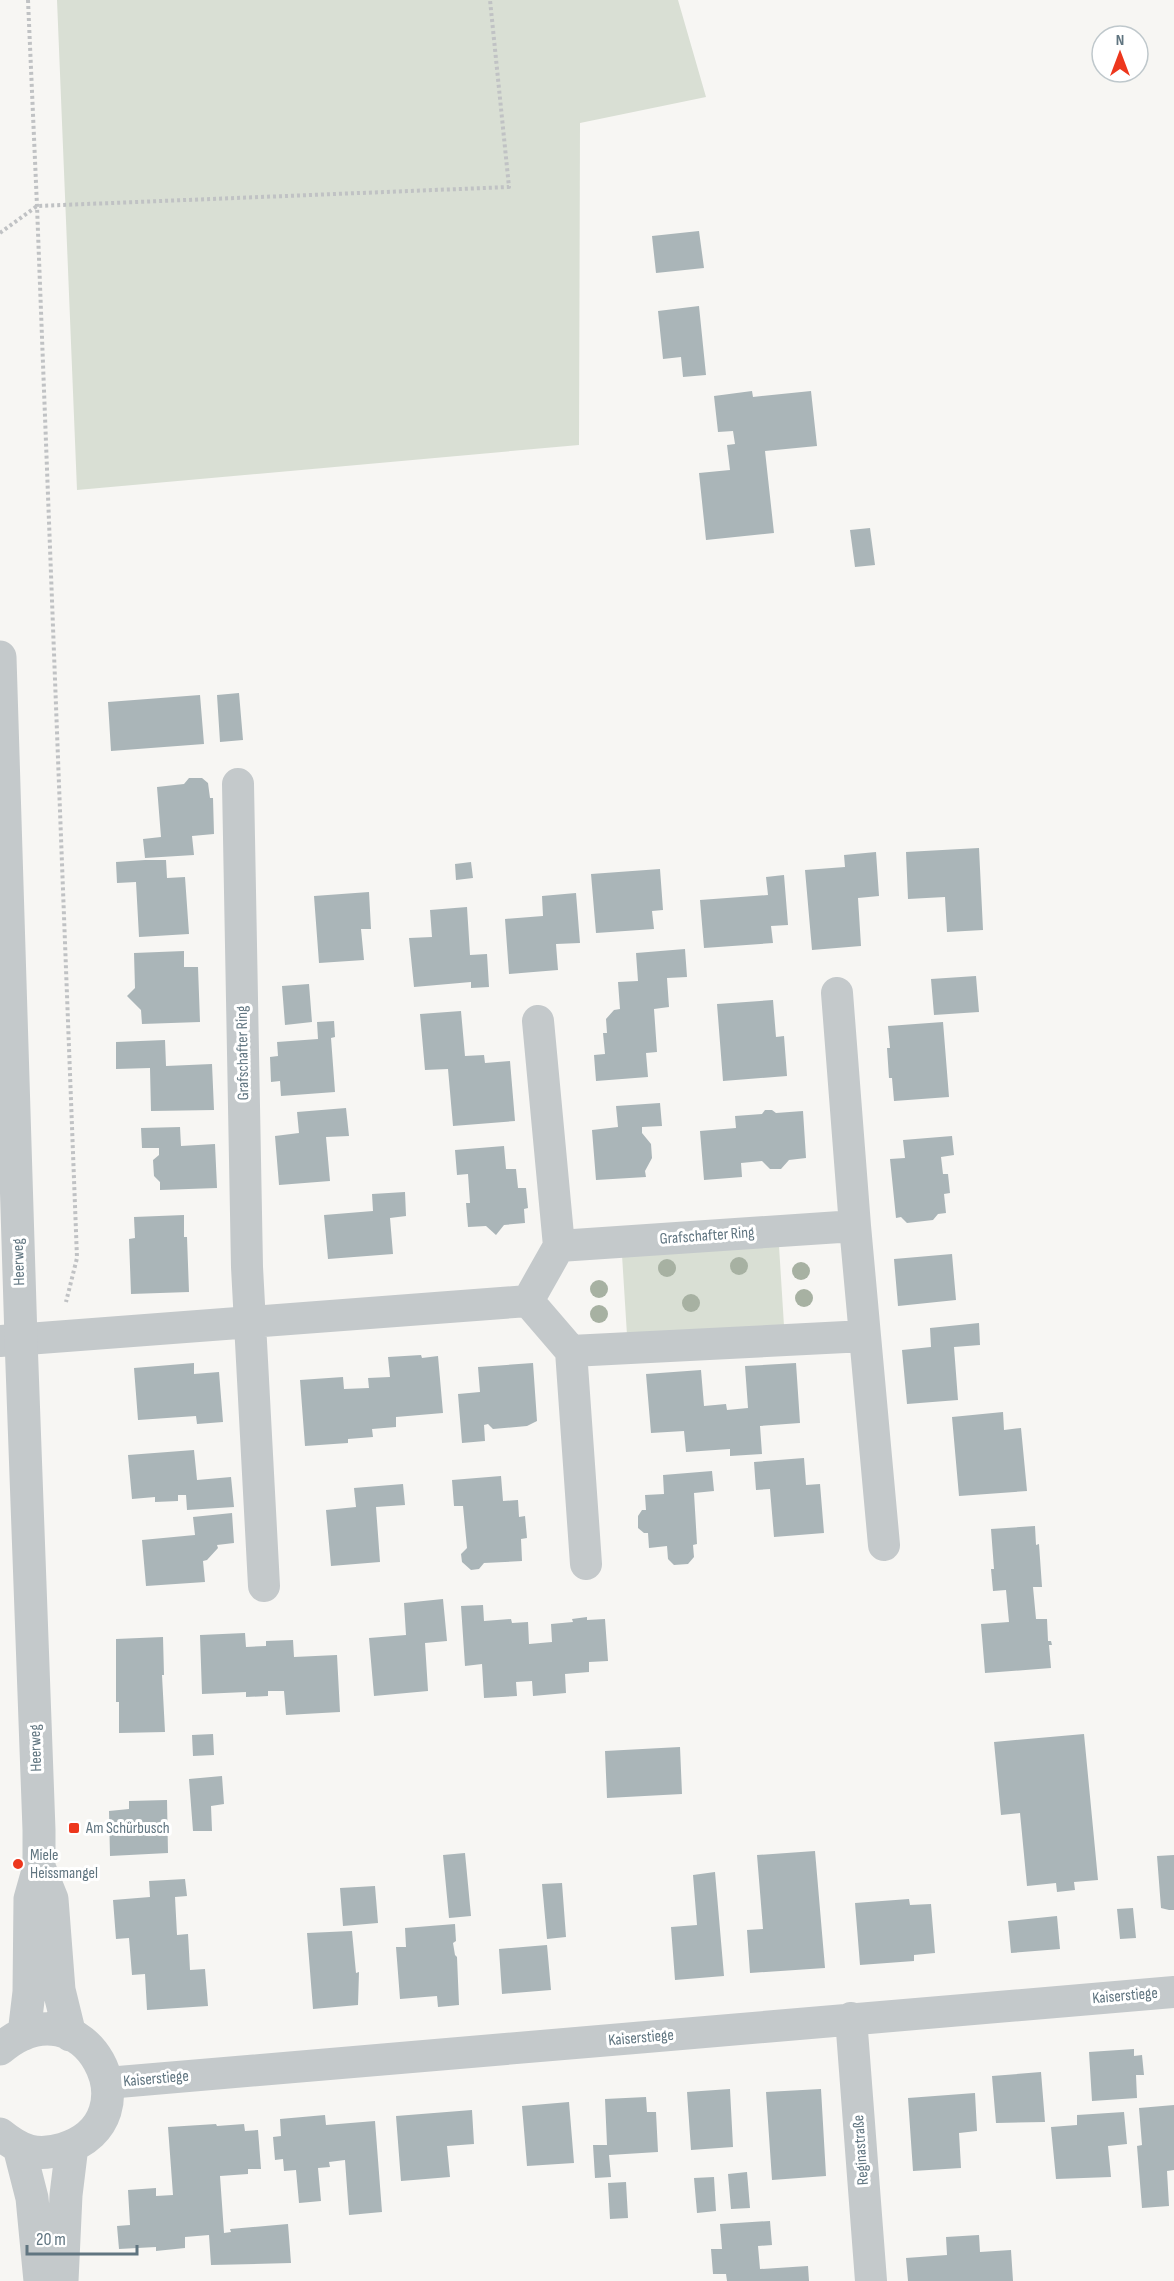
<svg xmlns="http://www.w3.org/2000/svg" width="1174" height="2281" font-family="'Sofia Sans Condensed',sans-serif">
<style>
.green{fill:#d9dfd4}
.building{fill:#aab5b8}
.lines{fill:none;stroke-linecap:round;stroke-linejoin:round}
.path{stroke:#c0c2c4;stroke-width:4;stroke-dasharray:3 3;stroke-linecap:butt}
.minor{stroke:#c4c9cb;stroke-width:32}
.tertiary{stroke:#c4c9cb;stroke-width:33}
.tree{fill:#a7b1a2}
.poi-dot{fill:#ed371d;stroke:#fff;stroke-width:2}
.labels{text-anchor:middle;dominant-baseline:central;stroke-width:6;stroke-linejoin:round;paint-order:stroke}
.street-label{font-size:16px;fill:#607580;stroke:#fff}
.poi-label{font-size:16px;fill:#607580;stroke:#fff;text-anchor:start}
</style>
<rect width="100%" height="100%" fill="#f7f6f3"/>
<!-- green -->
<path class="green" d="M57,0H678L706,97L580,123L579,445L77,490Z
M779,1246L784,1326L627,1335L622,1255Z"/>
<!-- building -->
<path class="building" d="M699,231L704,268L656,273L652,236Z
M699,306L706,375L683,377L681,357L663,359L658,311Z
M752,391L753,397L811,391L817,446L765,451L774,533L706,540L699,473L730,470L727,445L735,444L733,431L718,432L714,396Z
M870,528L875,565L855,567L850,530Z
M239,693L243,740L220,742L217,695Z
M200,695L204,744L111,751L108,702Z
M189,778H202L208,783L210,798H213L214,834L192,836L194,855L145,858L143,839L161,837L157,787L184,784Z
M979,848L983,930L947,932L945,897L908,899L906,852Z
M876,852L879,896L858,898L861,946L812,950L805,870L845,867L844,855Z
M145,860H166L167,878L185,877L189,934L139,937L136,882L117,883L116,862Z
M471,862L473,878L456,880L455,864Z
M660,869L663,910L652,911L654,929L596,933L591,874Z
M784,875L788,925L771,926L773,943L704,948L700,900L768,895L766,877Z
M369,892L371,929H361L364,960L319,963L314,896Z
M576,893L580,943L556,944L558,970L509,974L505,919L543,916L542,896Z
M467,907L470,955L487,954L489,987L471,988V982L414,987L409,938L432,937L430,910Z
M685,949L687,977L667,978L669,1007L654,1009L657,1052L646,1053L648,1077L596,1081L594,1055L605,1054L603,1033H607L606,1019L614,1010L620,1009L618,982L638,981L636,953Z
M184,951V967H198L200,1022L142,1024L141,1010L127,996L135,988L134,953Z
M976,976L979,1012L934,1015L931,979Z
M309,984L312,1022L285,1025L282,986Z
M773,1000L776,1037L784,1036L787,1076L723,1081L717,1004Z
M461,1011L465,1056L484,1055L485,1063L510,1061L515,1121L453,1126L448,1069L425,1070L420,1014Z
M334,1021L335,1037L331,1038L335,1092L281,1096L280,1081L271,1082L270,1057L278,1056L277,1042L318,1039L317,1022Z
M943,1022L949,1097L894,1101L892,1078H889L887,1048H890L888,1026Z
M165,1040L166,1066L212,1064L214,1110L151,1111L150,1068L116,1069V1042Z
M660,1103L662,1126L642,1127V1133L651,1144L652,1158L645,1171L646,1177L596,1180L592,1130L618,1127L616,1106Z
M346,1108L349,1136L326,1137L330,1181L279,1185L275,1136L299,1133L297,1112Z
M765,1110H772L776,1113L803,1111L806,1158L789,1160L781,1169H770L762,1161L741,1163L742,1177L704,1180L700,1131L736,1128L735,1116L762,1114Z
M180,1127L181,1146L215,1144L217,1188L160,1190V1182L154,1176L153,1160L159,1155V1148H142L141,1128Z
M952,1136L954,1155L941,1157L943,1174H948L950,1193L944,1194L946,1213L938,1214L933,1220L907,1223L901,1217L896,1218L890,1159L905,1158L903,1140Z
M504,1146L506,1169H516L518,1188H526L528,1208L524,1209L525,1223L504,1225L496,1235L486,1226L468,1227L466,1203H470L468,1174L457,1175L455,1150Z
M405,1192L406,1216L390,1218L393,1254L328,1259L324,1215L373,1211L372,1194Z
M184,1215V1237H187L189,1292L131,1294L129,1239L135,1238L134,1217Z
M952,1254L956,1300L898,1306L894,1259Z
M979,1323L980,1345L954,1347L958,1400L907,1404L902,1350L931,1347L930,1328Z
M421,1355L422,1358L438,1356L443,1413L396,1417V1427L372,1429L373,1437L348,1439V1443L305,1446L300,1380L343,1377L344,1389L369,1388L368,1378L390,1377L388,1357Z
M194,1363V1374L219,1372L223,1422L197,1424L196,1416L138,1420L134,1368Z
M533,1363L537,1421L527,1426L493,1429L488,1424L484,1425L485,1441L462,1443L458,1394L480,1392L478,1367Z
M796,1363L800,1423L760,1426L762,1454L730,1456V1449L686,1452L684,1431L651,1433L646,1374L701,1370L704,1406L726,1404L727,1410L748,1408L745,1366Z
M1003,1412L1004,1430L1021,1428L1027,1491L959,1496L952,1417Z
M194,1450L197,1480L231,1477L234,1507L187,1510L186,1495H178V1501L155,1502V1497L132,1499L128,1455Z
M804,1458L806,1485L820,1484L824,1533L774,1537L770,1489L756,1490L754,1462Z
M712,1471L714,1491L694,1493L697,1544L693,1545L694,1557L688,1564L674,1565L668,1559L667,1546L649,1548L648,1533H644L638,1528V1516L642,1510H646L645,1495L664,1494L663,1475Z
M501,1476L503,1501L518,1500L519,1517L525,1516L527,1538L521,1539L522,1561L484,1563L479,1569L471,1570L462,1562L461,1554L467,1548L463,1506H454L452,1480Z
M403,1484L405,1505L376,1507L380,1562L331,1566L326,1510L356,1507L354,1488Z
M232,1513L234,1543L217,1545L218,1548L207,1560L203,1561L205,1582L146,1586L142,1540L195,1535L193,1517Z
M1035,1526L1036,1545L1039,1544L1042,1587H1033L1036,1619H1047L1048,1641H1051L1052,1645H1049L1051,1668L985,1673L981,1624L1009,1622L1006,1590L993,1591L991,1569H994L991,1529Z
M443,1599L447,1641L425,1643L428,1691L374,1696L369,1638L406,1635L404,1603Z
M483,1605L484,1621L511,1619L512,1623L528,1622L529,1644L552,1642L551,1624L573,1622L572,1619L587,1617V1620L605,1619L608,1661L589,1662V1672L565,1674L566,1693L533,1696L532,1681L516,1682L517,1696L484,1698L482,1664L465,1666L461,1606Z
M245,1633L246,1647L266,1646V1641L293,1640L294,1657L337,1655L340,1712L286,1715L284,1691H268V1696L246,1697V1692L202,1694L200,1635Z
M163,1637L164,1675H162L165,1732L119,1733V1702H116V1639Z
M213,1734L214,1755L193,1756L192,1735Z
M1084,1734L1098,1880L1074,1882L1075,1890L1057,1892L1056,1883L1027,1886L1020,1813L1001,1815L994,1742Z
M680,1747L682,1794L607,1798L605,1751Z
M222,1776L224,1804L211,1806L212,1831H193L189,1779Z
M167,1800L168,1853L110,1856L109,1811L129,1809V1801Z
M815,1851L825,1968L750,1973L747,1930L763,1929L757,1855Z
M465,1853L471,1916L449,1918L443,1855Z
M1174,1855V1910H1169L1161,1908L1157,1856Z
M715,1872L724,1976L675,1980L671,1927L697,1925L693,1875Z
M185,1879L187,1896L175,1897L177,1935L188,1934L190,1970L205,1969L208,2006L147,2010L145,1974L132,1975L129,1938L116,1939L113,1900L150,1897L149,1881Z
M562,1883L566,1937L547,1939L542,1884Z
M375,1886L378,1923L343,1926L340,1888Z
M909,1899L910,1905L931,1904L935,1953L914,1955V1961L860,1965L855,1903Z
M1133,1908L1136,1938L1120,1939L1117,1909Z
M1057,1916L1060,1949L1011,1953L1008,1921Z
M455,1924L456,1941L453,1943L455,1955L457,1957L459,2005L438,2007L437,1996L400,1999L396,1947H406L405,1928Z
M352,1931L356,1973L359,1972L358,2005L313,2009L307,1933Z
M547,1945L551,1990L502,1994L499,1949Z
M1134,2049V2056L1142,2055L1144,2075H1136L1137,2098L1092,2101L1089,2052Z
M1041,2072L1045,2122L996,2123L992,2076Z
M730,2089L733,2147L691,2150L687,2092Z
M821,2089L826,2176L772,2180L766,2092Z
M975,2093L977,2131L959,2133L961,2168L913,2171L908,2098Z
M646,2097L647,2112H656L658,2152L609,2155L611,2177L595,2178L593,2145H607L605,2099Z
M569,2102L574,2163L527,2166L522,2106Z
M1174,2105V2170L1167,2171L1169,2206L1142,2208L1137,2146L1142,2145L1139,2108Z
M472,2110L474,2144L447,2146L450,2177L401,2181L396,2116Z
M1124,2112L1127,2144L1108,2146L1111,2177L1056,2179L1051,2127L1077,2125V2115Z
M325,2115L326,2125L375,2121L382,2212L349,2215L345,2160L329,2162L330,2167L318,2168L321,2201L299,2203L296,2170L284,2171L283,2159L275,2160L273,2137L281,2136L280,2119Z
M216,2124L217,2126L244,2124L245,2131L258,2130L261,2169H248V2174L220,2176L224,2233L231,2232L230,2229L288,2224L291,2263L211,2265L209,2235L185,2237V2248L156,2251V2247L119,2249L117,2226L130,2225L128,2190L156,2188V2196L173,2195L168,2127Z
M747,2172L750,2208L731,2209L728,2174Z
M714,2177L716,2211L697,2213L694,2178Z
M626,2182L628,2218L610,2219L608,2183Z
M770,2221L772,2245L758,2246L760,2269L808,2266L809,2281H727L726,2274H713L711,2249H722L720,2224Z
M979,2235L980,2252L1011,2250L1013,2281H908L906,2258L947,2255L946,2237Z"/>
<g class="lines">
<!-- path -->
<path class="path" d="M28,0L37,206L77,1258L66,1302
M0,233L37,206L509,187L490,0"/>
<!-- minor -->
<path class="minor" d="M238,784L247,1267L264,1586
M837,993L855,1226
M538,1021L559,1246
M865,1336L884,1545
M0,1341L528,1301L571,1351L865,1336L855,1226L559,1246L528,1301
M571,1351L586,1564
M851,2018L871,2281
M107,2083C463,2054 818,2021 1174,1992"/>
<!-- tertiary -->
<path class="tertiary" d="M0,657L21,1339L39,1830V1867L30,1899L29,1992L24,2034
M39,1867L52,1899L59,1990L70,2035
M0,2049C84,1977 158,2120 63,2149C36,2157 21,2151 0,2134
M19,2147L32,2198L40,2281
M62,2281L66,2195L72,2146"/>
</g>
<!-- trees -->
<g class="tree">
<circle cx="739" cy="1266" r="9"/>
<circle cx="667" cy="1268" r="9"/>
<circle cx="801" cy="1271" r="9"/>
<circle cx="599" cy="1289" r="9"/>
<circle cx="804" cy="1298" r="9"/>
<circle cx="691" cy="1303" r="9"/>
<circle cx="599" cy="1314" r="9"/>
</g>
<!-- markers -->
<g class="poi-dot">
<rect x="68" y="1822" width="12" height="12" rx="3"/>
<circle cx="18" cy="1864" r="6"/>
</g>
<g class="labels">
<!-- street labels -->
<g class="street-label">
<text transform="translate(243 1053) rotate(-91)">Grafschafter Ring</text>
<text transform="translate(707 1236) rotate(-4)">Grafschafter Ring</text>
<text transform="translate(19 1262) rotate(-92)">Heerweg</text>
<text transform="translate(36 1748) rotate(-92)">Heerweg</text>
<text transform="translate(1125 1996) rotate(-5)">Kaiserstiege</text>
<text transform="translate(641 2038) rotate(-5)">Kaiserstiege</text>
<text transform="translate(156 2079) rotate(-5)">Kaiserstiege</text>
<text transform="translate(861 2150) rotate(-94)">Reginastraße</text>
</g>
<!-- poi labels -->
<g class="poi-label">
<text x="86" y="1828">Am Schürbusch</text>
<text x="30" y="1855">Miele<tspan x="30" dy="18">Heissmangel</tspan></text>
</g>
</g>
<!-- north arrow -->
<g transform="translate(1120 54)"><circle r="28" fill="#ffffff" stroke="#bfc8cc" stroke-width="1.5"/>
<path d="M0-4.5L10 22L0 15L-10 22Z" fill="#ed371d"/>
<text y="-9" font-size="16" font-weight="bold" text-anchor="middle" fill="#607580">N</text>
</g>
<!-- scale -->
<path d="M27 2245v9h110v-9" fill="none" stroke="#607580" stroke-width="3"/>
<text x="36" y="2245" font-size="18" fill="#607580" stroke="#ffffff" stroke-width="4.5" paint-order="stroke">20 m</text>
</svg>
